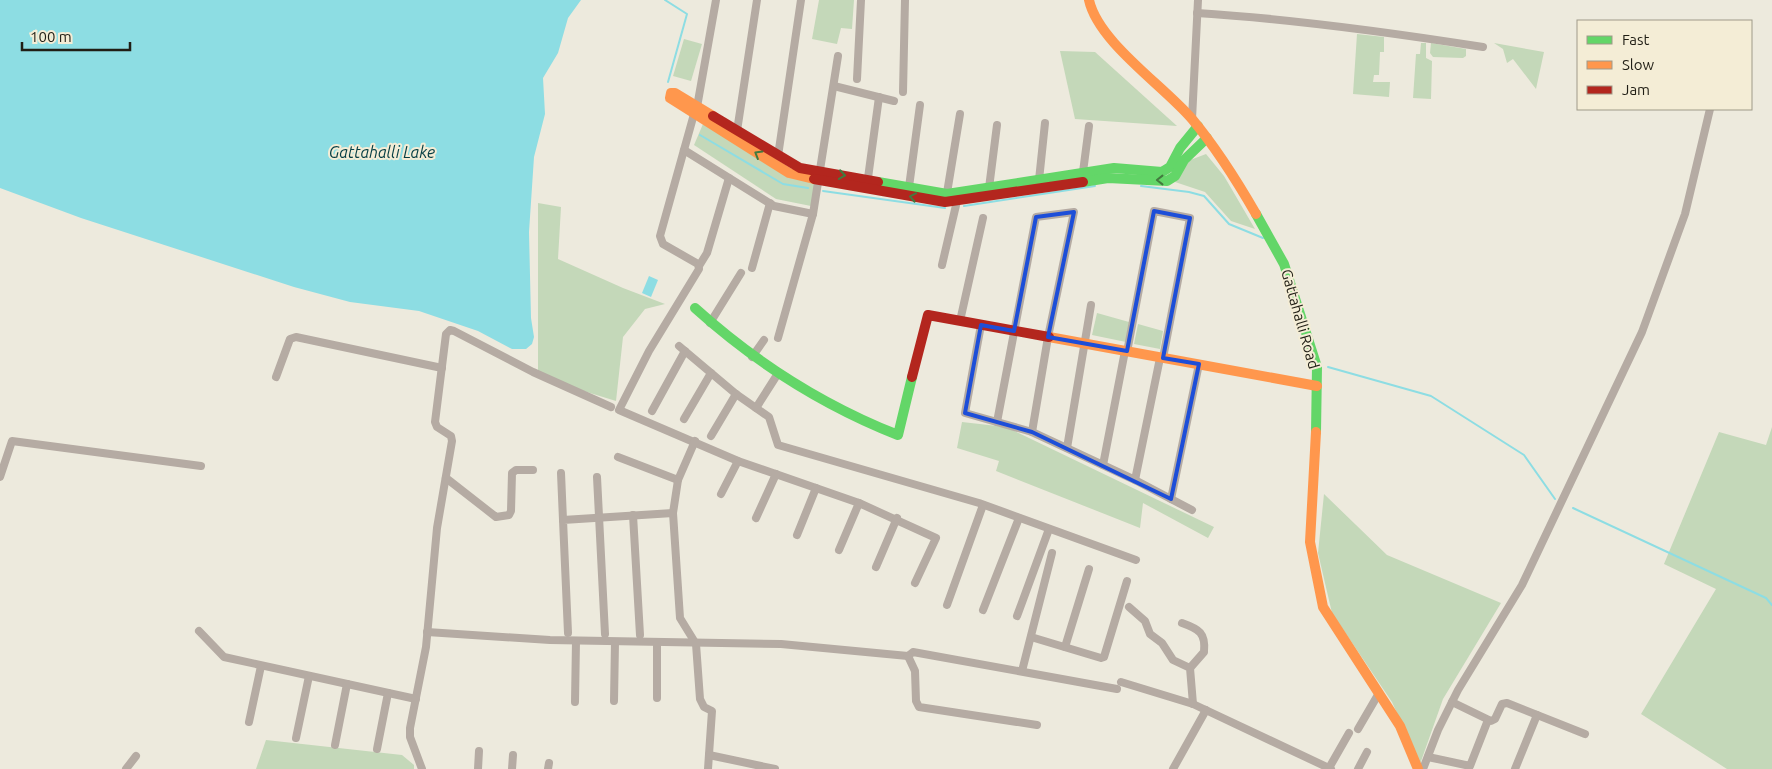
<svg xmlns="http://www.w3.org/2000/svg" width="1772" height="769" font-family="Ubuntu,sans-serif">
<rect width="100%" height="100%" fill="#edeadd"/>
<!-- green -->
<g fill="#c4d8b9">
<polygon points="819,0 854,0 852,29 841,28 837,44 812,39"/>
<polygon points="1357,34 1384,37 1384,52 1380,52 1379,75 1374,75 1373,82 1390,82 1389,97 1353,94"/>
<polygon points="684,39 702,44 691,81 673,76"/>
<polygon points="1421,43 1426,43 1426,58 1432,61 1431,99 1413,98 1416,54 1420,54"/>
<polygon points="1431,43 1466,49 1466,56 1463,58 1433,57 1430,53"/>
<polygon points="1494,43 1544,52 1536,89 1513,59 1507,63 1503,49"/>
<polygon points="1060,51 1095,52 1177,126 1075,119"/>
<polygon points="703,124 816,182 811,206 776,199 694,145"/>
<polygon points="1206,154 1224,176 1255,229 1231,221 1205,192 1175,182 1185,162"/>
<polygon points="538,203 561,207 558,259 623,288 665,304 645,309 623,337 616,401 538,377"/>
<polygon points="1097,313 1129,322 1126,342 1092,335"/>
<polygon points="1138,324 1163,331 1160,349 1134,344"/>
<polygon points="962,422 1006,427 1214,527 1208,538 1143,503 1140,528 996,471 999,461 957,448"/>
<polygon points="1772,427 1772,769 1727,769 1641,714 1716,589 1664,564 1719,432 1766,445"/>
<polygon points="1324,494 1387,555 1501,603 1443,699 1420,764 1392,702 1332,613 1318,553"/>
<polygon points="266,740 402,755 414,765 414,769 256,769"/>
</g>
<!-- water -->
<g fill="#8ddde3">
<polygon points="0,0 581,0 568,18 558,53 543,78 545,114 534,157 529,232 531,318 534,337 532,344 526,349 512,349 478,331 419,311 350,302 294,287 81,218 0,188"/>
<polygon points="649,276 658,280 651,297 642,293"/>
</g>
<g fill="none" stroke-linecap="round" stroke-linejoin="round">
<!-- stream -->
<g stroke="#8ddde3" stroke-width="2">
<polyline points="665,0 687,14 668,82"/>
<polyline points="700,135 783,184 808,188"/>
<polyline points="1141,186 1189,192 1204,196 1229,224 1263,238"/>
<polyline points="823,191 945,208"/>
<polyline points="964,206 1095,186"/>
<polyline points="1328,367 1431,396 1524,455 1555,499"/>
<polyline points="1573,508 1766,598 1772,605"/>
</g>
<!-- street -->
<g stroke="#b5aba3" stroke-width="8">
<path d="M1197,13C1293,19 1388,32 1483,47"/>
<polyline points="857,79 861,0"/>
<polyline points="834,86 894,101"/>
<polyline points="903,92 905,0"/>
<polyline points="697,107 716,0"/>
<polyline points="694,114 660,236 663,244 698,264 699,269 649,351 619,410 738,461 859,503 936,538 915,583"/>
<polyline points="1192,119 1198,0"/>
<polyline points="737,131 757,0"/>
<polyline points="684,150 774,206 813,214"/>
<polyline points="778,156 801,0"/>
<polyline points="1083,172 1089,126"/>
<polyline points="868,178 879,97"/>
<polyline points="1039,180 1045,123"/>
<polyline points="909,187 920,105"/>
<polyline points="989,188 997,125"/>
<polyline points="946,199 960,114"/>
<polyline points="942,265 957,201"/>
<polyline points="699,266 707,253 729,178"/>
<polyline points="752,268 770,203"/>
<polyline points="960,321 983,218"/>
<polyline points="710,323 741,273"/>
<polyline points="981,325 965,413 1032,432 1135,480 1160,358"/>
<polyline points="778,338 813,214 838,56"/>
<polyline points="679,346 736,394 769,417 778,445 979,503 1136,560"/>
<polyline points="1127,352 1154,211 1190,218 1163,358"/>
<polyline points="752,357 764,340"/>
<polyline points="276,377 290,339 296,337 442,368"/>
<polyline points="756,408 777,375"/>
<polyline points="652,411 685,351"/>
<polyline points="684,419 711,373"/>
<polyline points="997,422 1036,217 1074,212 1048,337 1032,432"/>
<polyline points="711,436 736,394"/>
<polyline points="1067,448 1091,305"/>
<polyline points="618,457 678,480 695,441"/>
<polyline points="1103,465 1125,351"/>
<polyline points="561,473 563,520"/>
<polyline points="0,477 12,441 201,466"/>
<polyline points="597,477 605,634"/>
<polyline points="446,478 496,517 509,515 511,511 512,473 516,470 533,470"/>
<polyline points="678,480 673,513 680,618 696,644 700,699 704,707 712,711 708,769"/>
<polyline points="1135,480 1171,499 1199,364"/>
<polyline points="721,494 738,461"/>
<polyline points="1171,499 1192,510"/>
<polyline points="633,515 640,635"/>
<polyline points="756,518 776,474"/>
<polyline points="797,535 816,488"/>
<polyline points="839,550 859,503"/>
<polyline points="876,567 897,518"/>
<polyline points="947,605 983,505"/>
<polyline points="1129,607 1145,621 1150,634 1162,643 1173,660 1190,668 1193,704"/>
<polyline points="983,610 1019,518"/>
<polyline points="1017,616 1049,529"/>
<path d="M1182,623C1199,629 1206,633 1204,652L1190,668"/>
<polyline points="199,631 224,657 416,699"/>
<polyline points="427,632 550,640 781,644 908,656 913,652 1117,689"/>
<polyline points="568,633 563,520 673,513"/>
<polyline points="1031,637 1101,658 1104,657 1127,581"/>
<polyline points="1065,647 1089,569"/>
<polyline points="908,656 915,671 916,701 919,707 1037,725"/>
<polyline points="1022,671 1052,553"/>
<polyline points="1121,682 1193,704 1331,769"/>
<polyline points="657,698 657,643"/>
<polyline points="614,701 615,642"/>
<polyline points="575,702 576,641"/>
<polyline points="1452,702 1491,721 1495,719 1502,704 1507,703 1585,734"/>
<polyline points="249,722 261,666"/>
<polyline points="1358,729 1379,693"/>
<polyline points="296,738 309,676"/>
<polyline points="335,745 347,684"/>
<polyline points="377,749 388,693"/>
<polyline points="709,755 775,769"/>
<polyline points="1428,757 1470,766 1488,720"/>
<polyline points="1329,768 1349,733"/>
<polyline points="126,769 136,756"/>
<polyline points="422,769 410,737 410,728 426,647 437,528 452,441 451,436 437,427 435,422 446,334 450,330 454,331 533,372 611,407"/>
<polyline points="478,769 479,751"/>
<polyline points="512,769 513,755"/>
<polyline points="548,769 549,763"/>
<polyline points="1173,769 1206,710"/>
<polyline points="1358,769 1367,752"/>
<polyline points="1423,769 1438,730 1458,690 1522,585 1642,332 1685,214 1710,109"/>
<polyline points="1515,769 1537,715"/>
</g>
<!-- fast -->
<g stroke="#63d668" stroke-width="10">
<polyline points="878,182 947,194 1114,168 1162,172 1170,167 1180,148 1198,126"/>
<polyline points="1083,182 1108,178 1167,181 1175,176 1184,160 1207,138"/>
<polyline points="1256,214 1284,264 1317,367 1316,432"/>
<path d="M695,308C756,363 822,405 898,435L912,377"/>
</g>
<!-- slow -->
<g stroke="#ff974d" stroke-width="10">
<path d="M1089,0C1098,42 1164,86 1192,119C1217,149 1237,181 1256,214"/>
<polyline points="713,116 675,93 671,93 670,98 789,173 814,179"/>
<polyline points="1049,337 1317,386"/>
<polyline points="1316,432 1310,542 1323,607 1400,726 1418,769"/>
</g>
<!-- jam -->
<g stroke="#b3261e" stroke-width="10">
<polyline points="713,116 800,168 878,182"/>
<polyline points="814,179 945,202 1083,182"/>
<polyline points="912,377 928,315 1049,337"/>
</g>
</g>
<!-- one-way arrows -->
<defs><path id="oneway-chevron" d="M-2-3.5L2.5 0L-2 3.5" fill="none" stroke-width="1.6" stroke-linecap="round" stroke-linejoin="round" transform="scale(1.25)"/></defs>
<g stroke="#427a3e">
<use href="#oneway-chevron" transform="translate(758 154) rotate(-149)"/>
<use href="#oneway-chevron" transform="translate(842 175) rotate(8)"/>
<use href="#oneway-chevron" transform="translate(1160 180) rotate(-180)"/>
<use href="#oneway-chevron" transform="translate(913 197) rotate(-169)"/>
</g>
<!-- marked area -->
<path fill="none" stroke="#1d4ed8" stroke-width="4" stroke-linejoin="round" d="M1154,211L1190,218L1163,358L1199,364L1171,499L1032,432L965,413L981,325L1014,331L1036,217L1074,212L1048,337L1127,351Z"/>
<g text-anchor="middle" stroke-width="4" stroke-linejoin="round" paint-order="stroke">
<!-- street labels -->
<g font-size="15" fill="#201e15" stroke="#f4edd6">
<text transform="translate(1300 319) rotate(74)" y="5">Gattahalli Road</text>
</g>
<!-- water labels -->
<g font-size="16" font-style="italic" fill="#053e44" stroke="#f4edd6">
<text x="382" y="158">Gattahalli Lake</text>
</g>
</g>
<!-- legend -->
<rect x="1577" y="20" width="175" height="90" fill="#f4edd6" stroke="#9f9a89"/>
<rect x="1587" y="36" width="25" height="8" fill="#63d668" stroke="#9f9a89"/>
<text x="1622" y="45" font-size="15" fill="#201e15">Fast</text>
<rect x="1587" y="61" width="25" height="8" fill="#ff974d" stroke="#9f9a89"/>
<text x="1622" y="70" font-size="15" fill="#201e15">Slow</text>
<rect x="1587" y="86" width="25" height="8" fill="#b3261e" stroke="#9f9a89"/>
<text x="1622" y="95" font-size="15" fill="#201e15">Jam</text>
<!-- scale -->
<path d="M22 42v8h108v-8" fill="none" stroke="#201e15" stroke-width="2.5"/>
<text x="30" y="42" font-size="15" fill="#201e15" stroke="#f4edd6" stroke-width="4" paint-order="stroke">100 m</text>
</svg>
